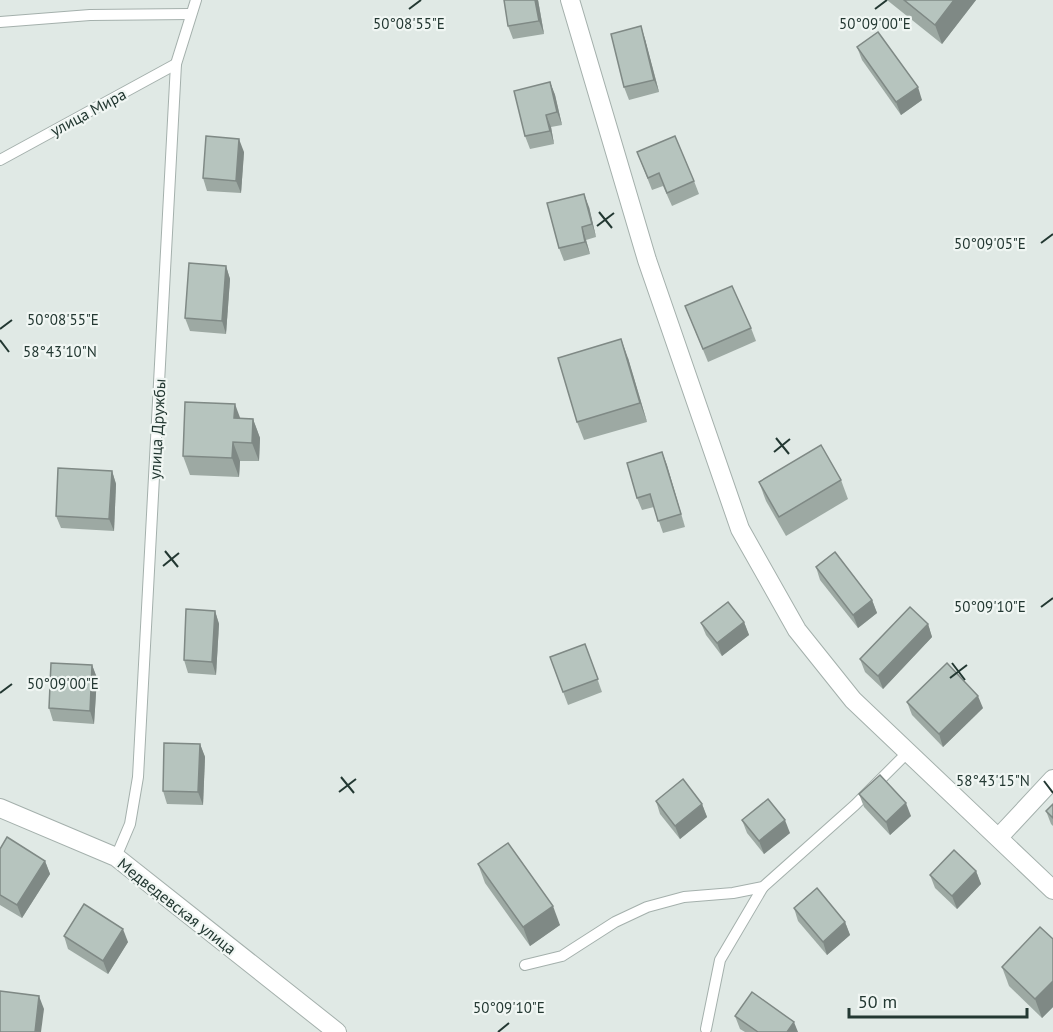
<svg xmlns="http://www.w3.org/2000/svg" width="1053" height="1032" font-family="'PT Sans',sans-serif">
<rect width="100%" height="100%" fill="#e0e9e5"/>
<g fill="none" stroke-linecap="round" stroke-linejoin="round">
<!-- lane casing -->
<g stroke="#a4b0ac" stroke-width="12">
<g id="lane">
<polyline points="0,22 90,15 190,14"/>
<polyline points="0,160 176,64"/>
<polyline points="116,857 130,824 138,777 176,64 196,0"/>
<polyline points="525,965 562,956 615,922 647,907 684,897 733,893 763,887 855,805 908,752"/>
<polyline points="706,1029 720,960 763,887"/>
</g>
</g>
<!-- street casing -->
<g stroke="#a4b0ac" stroke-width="20">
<g id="street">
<polyline points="570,0 647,260 740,529 797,630 853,700 1053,890"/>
<polyline points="0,808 116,857 337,1032"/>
<polyline points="999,837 1053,779"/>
</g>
</g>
<!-- lane -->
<use href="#lane" stroke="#fff" stroke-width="10"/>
<!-- street -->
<use href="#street" stroke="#fff" stroke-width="18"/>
</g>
<!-- wall -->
<g fill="#9da9a3">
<polygon points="504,0 538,0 544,34 513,39 508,26"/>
<polygon points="887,0 976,0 942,44"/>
<polygon points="645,39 659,92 629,100 624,87"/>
<polygon points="857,47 922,100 901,115 862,60"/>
<polygon points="550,82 555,95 562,125 551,127 554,144 530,149 525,136"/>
<polygon points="244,152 241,193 207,191 203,178"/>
<polygon points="637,152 694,181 699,194 672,206 663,186 652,190"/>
<polygon points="589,207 596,237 586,240 590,254 564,261 559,248"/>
<polygon points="226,266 230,279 226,334 190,331 185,318"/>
<polygon points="685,306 751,328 756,341 708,362"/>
<polygon points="628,358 647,422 584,440 577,422"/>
<polygon points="240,418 253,419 260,438 259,461 240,461 239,477 190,475 183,456"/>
<polygon points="662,452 685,527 663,533 654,507 642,510 637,498"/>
<polygon points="112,471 116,484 114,531 61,528 56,516"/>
<polygon points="841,480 848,499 786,536 766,501 759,482"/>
<polygon points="816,567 872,600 877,613 858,628 820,580"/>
<polygon points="215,611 219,624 216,675 188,673 184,660"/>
<polygon points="744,622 749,635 722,656 706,635 701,623"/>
<polygon points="928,624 932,637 883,689 865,672 860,659"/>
<polygon points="585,644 602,692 568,705 550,657"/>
<polygon points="92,665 97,678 94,724 53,721 49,708"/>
<polygon points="907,702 983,708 943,747 912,715"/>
<polygon points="200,744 205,757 203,805 167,804 163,791"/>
<polygon points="859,794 911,816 890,835 864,807"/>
<polygon points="656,801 702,804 707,817 680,839 660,814"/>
<polygon points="1053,804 1053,826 1051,824 1046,811"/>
<polygon points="742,820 790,833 764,854 747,833"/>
<polygon points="0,849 45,861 50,874 22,918 0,905"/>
<polygon points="478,864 560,925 530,946 485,883"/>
<polygon points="976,871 981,884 957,909 935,888 930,875"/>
<polygon points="794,908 845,922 850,935 827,955 798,921"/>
<polygon points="64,936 128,942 108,974 68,949"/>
<polygon points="1053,939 1053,1007 1042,1018 1009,986 1002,967"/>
<polygon points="735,1016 798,1032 745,1032 740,1029"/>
</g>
<!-- shaded-wall -->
<g fill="#7f8985">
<polygon points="535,0 538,0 544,34 539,21"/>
<polygon points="954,0 976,0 942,44 935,25"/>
<polygon points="641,26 645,39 659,92 654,80"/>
<polygon points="550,82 555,95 562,125 557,112"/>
<polygon points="918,87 922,100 901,115 896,102"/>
<polygon points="546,115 551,127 554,144 550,131"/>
<polygon points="239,139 244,152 241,193 236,181"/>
<polygon points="584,194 589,207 596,237 592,224"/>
<polygon points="582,227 586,240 590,254 585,242"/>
<polygon points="226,266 230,279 226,334 222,321"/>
<polygon points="621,339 628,358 647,422 640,403"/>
<polygon points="235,404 242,423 234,418"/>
<polygon points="253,419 260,438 259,461 252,443"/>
<polygon points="233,442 240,461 239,477 232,458"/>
<polygon points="662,452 667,465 685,527 681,514"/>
<polygon points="112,471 116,484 114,531 109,519"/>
<polygon points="872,600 877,613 858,628 853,615"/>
<polygon points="215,611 219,624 216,675 212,662"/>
<polygon points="744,622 749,635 722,656 717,643"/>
<polygon points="928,624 932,637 883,689 878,676"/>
<polygon points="92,665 97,678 94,724 90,711"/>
<polygon points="978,696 983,708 943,747 939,734"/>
<polygon points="200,744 205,757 203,805 198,792"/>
<polygon points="906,803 911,816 890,835 886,822"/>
<polygon points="702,804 707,817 680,839 675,826"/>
<polygon points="785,820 790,833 764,854 759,841"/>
<polygon points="45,861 50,874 22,918 17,905"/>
<polygon points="976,871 981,884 957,909 952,896"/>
<polygon points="553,906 560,925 530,946 523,927"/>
<polygon points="845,922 850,935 827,955 823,942"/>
<polygon points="123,929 128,942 108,974 103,961"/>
<polygon points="1053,981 1053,1007 1042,1018 1035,999"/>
<polygon points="39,996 44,1009 41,1032 35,1032"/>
<polygon points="794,1022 798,1032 787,1032"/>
</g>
<!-- building -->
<g fill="#b6c4be" stroke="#7f8985" stroke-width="1.5">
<polygon points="504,0 535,0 539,21 508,26"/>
<polygon points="904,0 954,0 935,25"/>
<polygon points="641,26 654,80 624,87 611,34"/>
<polygon points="878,32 918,87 896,102 857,47"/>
<polygon points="550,82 557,112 546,115 550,131 525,136 514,91"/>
<polygon points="206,136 239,139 236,181 203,178"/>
<polygon points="675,136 694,181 667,193 659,173 648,178 637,152"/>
<polygon points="584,194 592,224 582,227 585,242 559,248 547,203"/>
<polygon points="189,263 226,266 222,321 185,318"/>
<polygon points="732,286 751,328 703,349 685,306"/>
<polygon points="621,339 640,403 577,422 558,358"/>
<polygon points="185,402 235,404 234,418 253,419 252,443 233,442 232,458 183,456"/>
<polygon points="821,445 841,480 779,517 759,482"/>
<polygon points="662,452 681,514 658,521 650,494 637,498 627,463"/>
<polygon points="58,468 112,471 109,519 56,516"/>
<polygon points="835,552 872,600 853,615 816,567"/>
<polygon points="728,602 744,622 717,643 701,623"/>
<polygon points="910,607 928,624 878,676 860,659"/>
<polygon points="186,609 215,611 212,662 184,660"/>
<polygon points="585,644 598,679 563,692 550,657"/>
<polygon points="51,663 92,665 90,711 49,708"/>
<polygon points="947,663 978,696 939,734 907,702"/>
<polygon points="164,743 200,744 198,792 163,791"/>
<polygon points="880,775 906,803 886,822 859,794"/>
<polygon points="683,779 702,804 675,826 656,801"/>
<polygon points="768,799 785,820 759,841 742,820"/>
<polygon points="1053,804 1053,818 1046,811"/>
<polygon points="7,837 45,861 17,905 0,895 0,849"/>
<polygon points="508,843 553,906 523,927 478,864"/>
<polygon points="954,850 976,871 952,896 930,875"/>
<polygon points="817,888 845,922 823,942 794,908"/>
<polygon points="84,904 123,929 103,961 64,936"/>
<polygon points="1040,927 1053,939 1053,981 1035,999 1002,967"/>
<polygon points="0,991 39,996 35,1032 0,1032"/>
<polygon points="752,992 794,1022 787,1032 758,1032 735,1016"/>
</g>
<!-- ticks -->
<path fill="none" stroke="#233832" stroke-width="2" d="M409,9L421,0M875,9L887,0M599,212L612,228M597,226L614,213M1041,243L1053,234M0,329L12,320M0,340L9,352M776,438L789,454M774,452L790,439M165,551L178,567M163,566L179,553M1041,607L1053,598M952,663L965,680M950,678L967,665M0,693L12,684M341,777L354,793M1044,781L1053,793M339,792L356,779M498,1032L509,1023"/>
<g text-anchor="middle" stroke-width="4.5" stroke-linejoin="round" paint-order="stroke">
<!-- street labels -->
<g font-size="16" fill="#233832" stroke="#f0f6f3">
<text transform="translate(88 112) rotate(-28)" y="6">улица Мира</text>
<text transform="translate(157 429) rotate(-87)" y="6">улица Дружбы</text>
<text transform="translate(177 906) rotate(38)" y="6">Медведевская улица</text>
</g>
</g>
<g font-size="15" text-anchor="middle" fill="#233832" stroke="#f0f6f3" stroke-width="4.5" stroke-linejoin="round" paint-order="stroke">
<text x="409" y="29">50°08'55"E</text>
<text x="875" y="29">50°09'00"E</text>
<text x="990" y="249">50°09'05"E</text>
<text x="63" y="325">50°08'55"E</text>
<text x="60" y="357">58°43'10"N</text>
<text x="990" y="612">50°09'10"E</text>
<text x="63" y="689">50°09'00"E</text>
<text x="993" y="786">58°43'15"N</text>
<text x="509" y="1013">50°09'10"E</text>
</g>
<!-- scale -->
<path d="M849 1008v9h178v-9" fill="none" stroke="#233832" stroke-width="3"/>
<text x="858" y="1008" font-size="18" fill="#233832" stroke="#f0f6f3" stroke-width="4.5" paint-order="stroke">50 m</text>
</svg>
